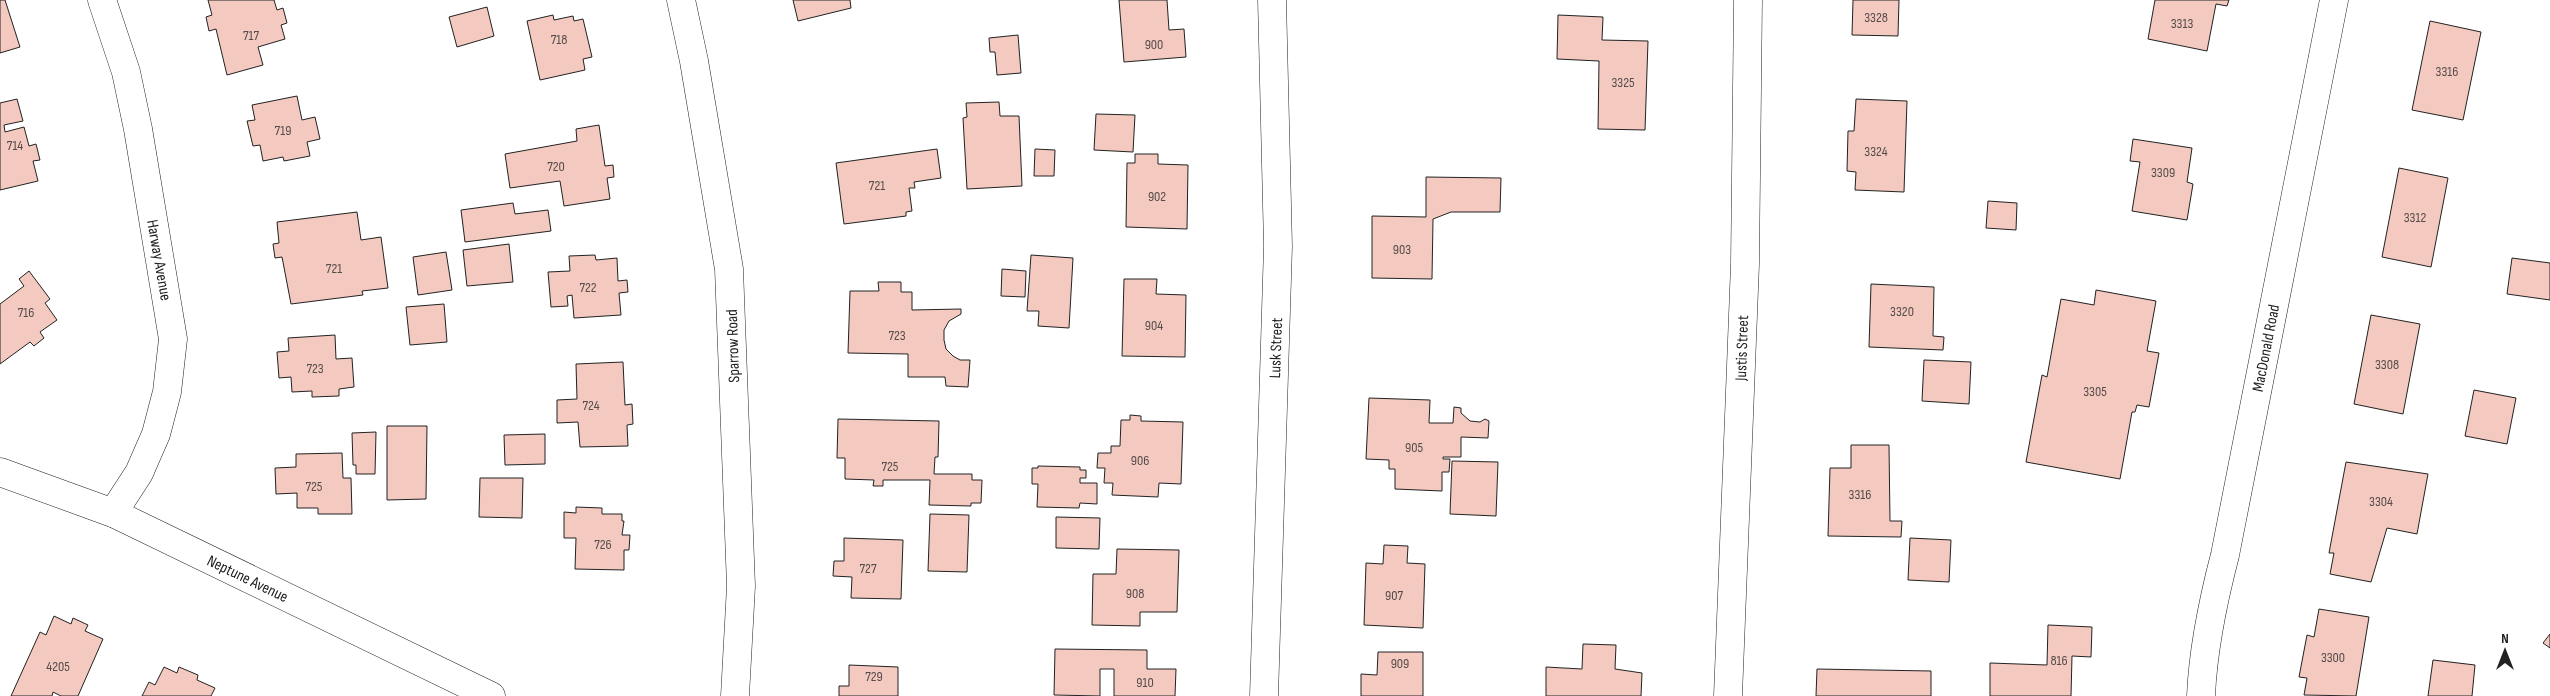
<svg xmlns="http://www.w3.org/2000/svg" width="2550" height="696" font-family="'Sofia Sans Condensed',sans-serif">
<rect width="100%" height="100%" fill="#fff"/>
<!-- building -->
<g fill="#f3c9c0" stroke="#222">
<polygon points="0,0 5,0 20,47 0,53"/>
<polygon points="208,0 274,0 277,10 283,8 287,23 281,25 285,39 258,47 263,65 227,75 216,29 209,31 206,17 212,15"/>
<polygon points="793,0 850,0 851,8 798,21"/>
<polygon points="1119,0 1167,0 1169,30 1184,29 1186,57 1124,62"/>
<polygon points="1853,0 1899,0 1898,36 1852,35"/>
<polygon points="2155,0 2229,0 2227,6 2216,4 2207,51 2148,39"/>
<polygon points="487,7 494,36 457,47 449,17"/>
<polygon points="553,15 554,20 573,16 574,21 583,19 592,57 583,59 585,70 540,80 527,21"/>
<polygon points="1558,15 1603,17 1602,40 1648,41 1645,130 1598,129 1599,61 1557,59"/>
<polygon points="2430,21 2481,32 2463,120 2412,110"/>
<polygon points="1018,35 1021,73 997,75 995,52 990,52 989,38"/>
<polygon points="297,96 302,120 315,117 320,139 307,142 310,156 284,161 283,157 263,161 260,145 253,146 247,121 255,120 252,105"/>
<polygon points="17,99 23,121 4,125 5,132 24,127 29,146 36,144 40,160 33,161 38,181 0,190 0,103"/>
<polygon points="1856,99 1907,101 1904,192 1855,190 1856,172 1847,171 1848,131 1854,131"/>
<polygon points="999,102 1000,116 1019,116 1022,186 967,189 963,118 967,117 966,103"/>
<polygon points="1096,114 1135,115 1133,152 1094,150"/>
<polygon points="599,125 605,166 613,165 614,177 607,178 610,199 564,206 560,181 510,188 505,154 577,141 576,129"/>
<polygon points="2133,139 2192,148 2187,182 2193,184 2187,220 2132,211 2140,162 2130,161"/>
<polygon points="937,149 941,178 914,182 915,188 909,188 912,211 906,212 906,216 844,224 836,163"/>
<polygon points="1035,149 1055,150 1054,176 1034,176"/>
<polygon points="1135,154 1158,154 1158,164 1188,165 1187,229 1126,227 1127,163 1135,163"/>
<polygon points="2399,168 2448,178 2431,267 2382,257"/>
<polygon points="1426,177 1501,178 1500,212 1451,212 1433,219 1432,279 1372,278 1372,216 1426,217"/>
<polygon points="1988,201 2017,203 2016,230 1986,228"/>
<polygon points="513,203 515,214 548,210 551,231 465,242 461,210"/>
<polygon points="357,212 361,240 381,237 388,288 362,291 363,295 291,304 282,257 275,258 273,244 279,243 277,222"/>
<polygon points="509,244 513,282 467,286 463,250"/>
<polygon points="446,252 452,290 418,295 413,257"/>
<polygon points="595,255 596,260 617,258 618,281 627,280 628,292 619,293 621,315 574,318 572,295 567,296 568,306 551,307 548,272 570,271 569,256"/>
<polygon points="1031,255 1073,258 1069,328 1038,326 1039,311 1027,311"/>
<polygon points="2512,258 2550,263 2550,300 2507,294"/>
<polygon points="1002,269 1026,271 1025,297 1001,296"/>
<polygon points="29,271 50,299 45,303 57,320 40,332 44,338 34,346 30,342 0,364 0,304 24,286 19,279"/>
<polygon points="1124,279 1157,279 1156,294 1186,295 1185,357 1122,356"/>
<polygon points="878,282 901,282 901,292 912,292 912,310 961,309 961,314 949,321 944,330 944,340 946,349 953,356 960,360 970,360 968,387 946,386 945,377 908,377 908,354 848,353 850,291 879,291"/>
<polygon points="1871,284 1934,287 1933,336 1944,337 1943,350 1869,347"/>
<polygon points="2096,290 2156,301 2147,351 2159,353 2149,407 2137,405 2135,412 2132,412 2120,479 2026,462 2042,375 2047,377 2061,299 2094,305"/>
<polygon points="444,304 447,342 410,345 406,307"/>
<polygon points="2371,315 2420,324 2403,414 2354,404"/>
<polygon points="335,335 336,359 352,358 354,387 339,389 339,396 312,397 312,391 292,392 291,377 279,378 277,352 289,351 288,338"/>
<polygon points="1924,360 1971,362 1969,404 1922,401"/>
<polygon points="623,362 625,405 632,404 633,424 627,425 628,446 580,447 578,422 557,423 557,400 577,399 576,364"/>
<polygon points="2474,390 2516,398 2507,444 2465,436"/>
<polygon points="1369,398 1430,400 1429,423 1453,423 1454,407 1461,408 1461,413 1470,421 1480,422 1485,419 1489,421 1488,438 1461,437 1461,457 1443,457 1443,459 1450,459 1449,472 1442,472 1442,491 1395,489 1395,469 1389,469 1389,460 1366,459"/>
<polygon points="1130,415 1141,416 1141,421 1183,422 1181,484 1159,483 1158,497 1112,495 1113,483 1104,483 1105,468 1097,468 1098,453 1111,453 1111,446 1120,446 1121,420 1130,420"/>
<polygon points="838,419 939,421 938,457 935,457 934,474 972,474 972,480 982,480 981,503 971,503 971,506 929,505 930,480 883,480 883,486 873,486 874,480 845,479 845,458 837,458"/>
<polygon points="387,426 427,426 426,499 387,500"/>
<polygon points="376,432 375,474 356,474 356,465 353,465 352,433"/>
<polygon points="545,434 545,464 505,465 504,435"/>
<polygon points="1851,445 1889,445 1890,521 1902,521 1901,537 1828,536 1830,468 1851,468"/>
<polygon points="342,453 343,478 351,478 352,514 318,514 318,508 297,508 297,493 276,494 275,468 296,467 296,454"/>
<polygon points="1452,461 1498,462 1496,516 1450,514"/>
<polygon points="2346,462 2428,474 2417,534 2387,528 2371,582 2330,574 2334,553 2329,553"/>
<polygon points="1038,466 1080,467 1080,470 1086,470 1086,478 1080,478 1080,483 1097,483 1097,504 1080,503 1079,508 1037,507 1038,484 1032,484 1032,468 1038,468"/>
<polygon points="480,478 523,478 522,518 479,517"/>
<polygon points="576,507 602,508 602,514 622,514 622,521 624,521 622,535 630,535 629,550 624,550 624,570 575,569 576,538 564,538 564,512 576,513"/>
<polygon points="930,514 969,515 967,572 928,571"/>
<polygon points="1056,517 1100,518 1099,549 1056,548"/>
<polygon points="844,538 903,540 901,599 851,598 852,577 833,576 834,561 844,561"/>
<polygon points="1910,538 1951,540 1949,582 1908,580"/>
<polygon points="1384,545 1408,546 1407,563 1425,564 1423,628 1364,625 1366,563 1383,564"/>
<polygon points="1117,549 1179,550 1177,612 1140,612 1140,626 1092,625 1093,574 1116,574"/>
<polygon points="2319,609 2369,617 2356,696 2304,695 2307,678 2299,677 2307,635 2314,637"/>
<polygon points="54,616 71,624 73,618 88,625 85,631 103,639 78,696 61,696 53,692 52,696 11,696 40,632 46,635"/>
<polygon points="2048,625 2092,627 2091,657 2072,656 2071,696 1990,696 1990,663 2047,665"/>
<polygon points="2550,634 2550,648 2543,643"/>
<polygon points="1583,644 1616,645 1615,669 1642,673 1641,696 1546,696 1546,667 1582,669"/>
<polygon points="1055,649 1147,650 1147,669 1176,669 1175,696 1114,696 1114,669 1100,669 1100,696 1054,695"/>
<polygon points="1378,652 1423,652 1423,696 1361,696 1361,674 1377,675"/>
<polygon points="2433,660 2475,665 2472,696 2428,696"/>
<polygon points="849,665 898,667 898,696 839,696 839,686 849,686"/>
<polygon points="164,667 177,673 179,667 198,675 197,680 215,688 211,696 142,696 149,682 155,685"/>
<polygon points="1817,669 1931,671 1931,696 1816,696"/>
</g>
<g fill="none" stroke-linecap="round" stroke-linejoin="round">
<!-- minor casing -->
<g stroke="#222" stroke-width="29">
<g id="minor">
<polyline points="102,0 126,72 138,129 173,339 167,392 156,434 139,473 113,513"/>
<polyline points="681,0 694,61 729,269 741,586 735,696"/>
<polyline points="0,472 113,513 491,696"/>
<polyline points="1264,696 1278,246 1272,0"/>
<polyline points="1728,696 1745,264 1748,0"/>
<path d="M2201,696C2203,649 2213,601 2225,555L2334,0"/>
</g>
</g>
<!-- minor -->
<use href="#minor" stroke="#fff" stroke-width="28"/>
</g>
<g text-anchor="middle" stroke-width="4" stroke-linejoin="round" paint-order="stroke">
<!-- number labels -->
<g font-size="14" fill="#564c4a">
<text x="1876" y="22">3328</text>
<text x="2182" y="28">3313</text>
<text x="251" y="40">717</text>
<text x="559" y="44">718</text>
<text x="1154" y="49">900</text>
<text x="2447" y="76">3316</text>
<text x="1623" y="87">3325</text>
<text x="283" y="135">719</text>
<text x="15" y="150">714</text>
<text x="1876" y="156">3324</text>
<text x="556" y="171">720</text>
<text x="2163" y="177">3309</text>
<text x="877" y="190">721</text>
<text x="1157" y="201">902</text>
<text x="2415" y="222">3312</text>
<text x="1402" y="254">903</text>
<text x="334" y="273">721</text>
<text x="588" y="292">722</text>
<text x="1902" y="316">3320</text>
<text x="26" y="317">716</text>
<text x="1154" y="330">904</text>
<text x="897" y="340">723</text>
<text x="2387" y="369">3308</text>
<text x="315" y="373">723</text>
<text x="2095" y="396">3305</text>
<text x="591" y="410">724</text>
<text x="1414" y="452">905</text>
<text x="1140" y="465">906</text>
<text x="890" y="471">725</text>
<text x="314" y="491">725</text>
<text x="1860" y="499">3316</text>
<text x="2381" y="506">3304</text>
<text x="603" y="549">726</text>
<text x="868" y="573">727</text>
<text x="1135" y="598">908</text>
<text x="1394" y="600">907</text>
<text x="2333" y="662">3300</text>
<text x="2059" y="665">816</text>
<text x="1400" y="668">909</text>
<text x="58" y="671">4205</text>
<text x="874" y="681">729</text>
<text x="1145" y="687">910</text>
</g>
<!-- street labels -->
<g font-size="16" fill="#222" stroke="#fff">
<text transform="translate(160 260) rotate(80)" y="6">Harway Avenue</text>
<text transform="translate(732 346) rotate(-92)" y="6">Sparrow Road</text>
<text transform="translate(1275 348) rotate(-88)" y="6">Lusk Street</text>
<text transform="translate(1741 348) rotate(-88)" y="6">Justis Street</text>
<text transform="translate(2265 348) rotate(-79)" y="6">MacDonald Road</text>
<text transform="translate(248 578) rotate(26)" y="6">Neptune Avenue</text>
</g>
</g>
<!-- north arrow -->
<g transform="translate(2505 651)" stroke="#ffffff" stroke-width="4" paint-order="stroke">
<path d="M0-4L9 19L0 12L-9 19Z" fill="#222222"/>
<text y="-8" font-size="14" font-weight="bold" text-anchor="middle" fill="#222222">N</text>
</g>
</svg>
